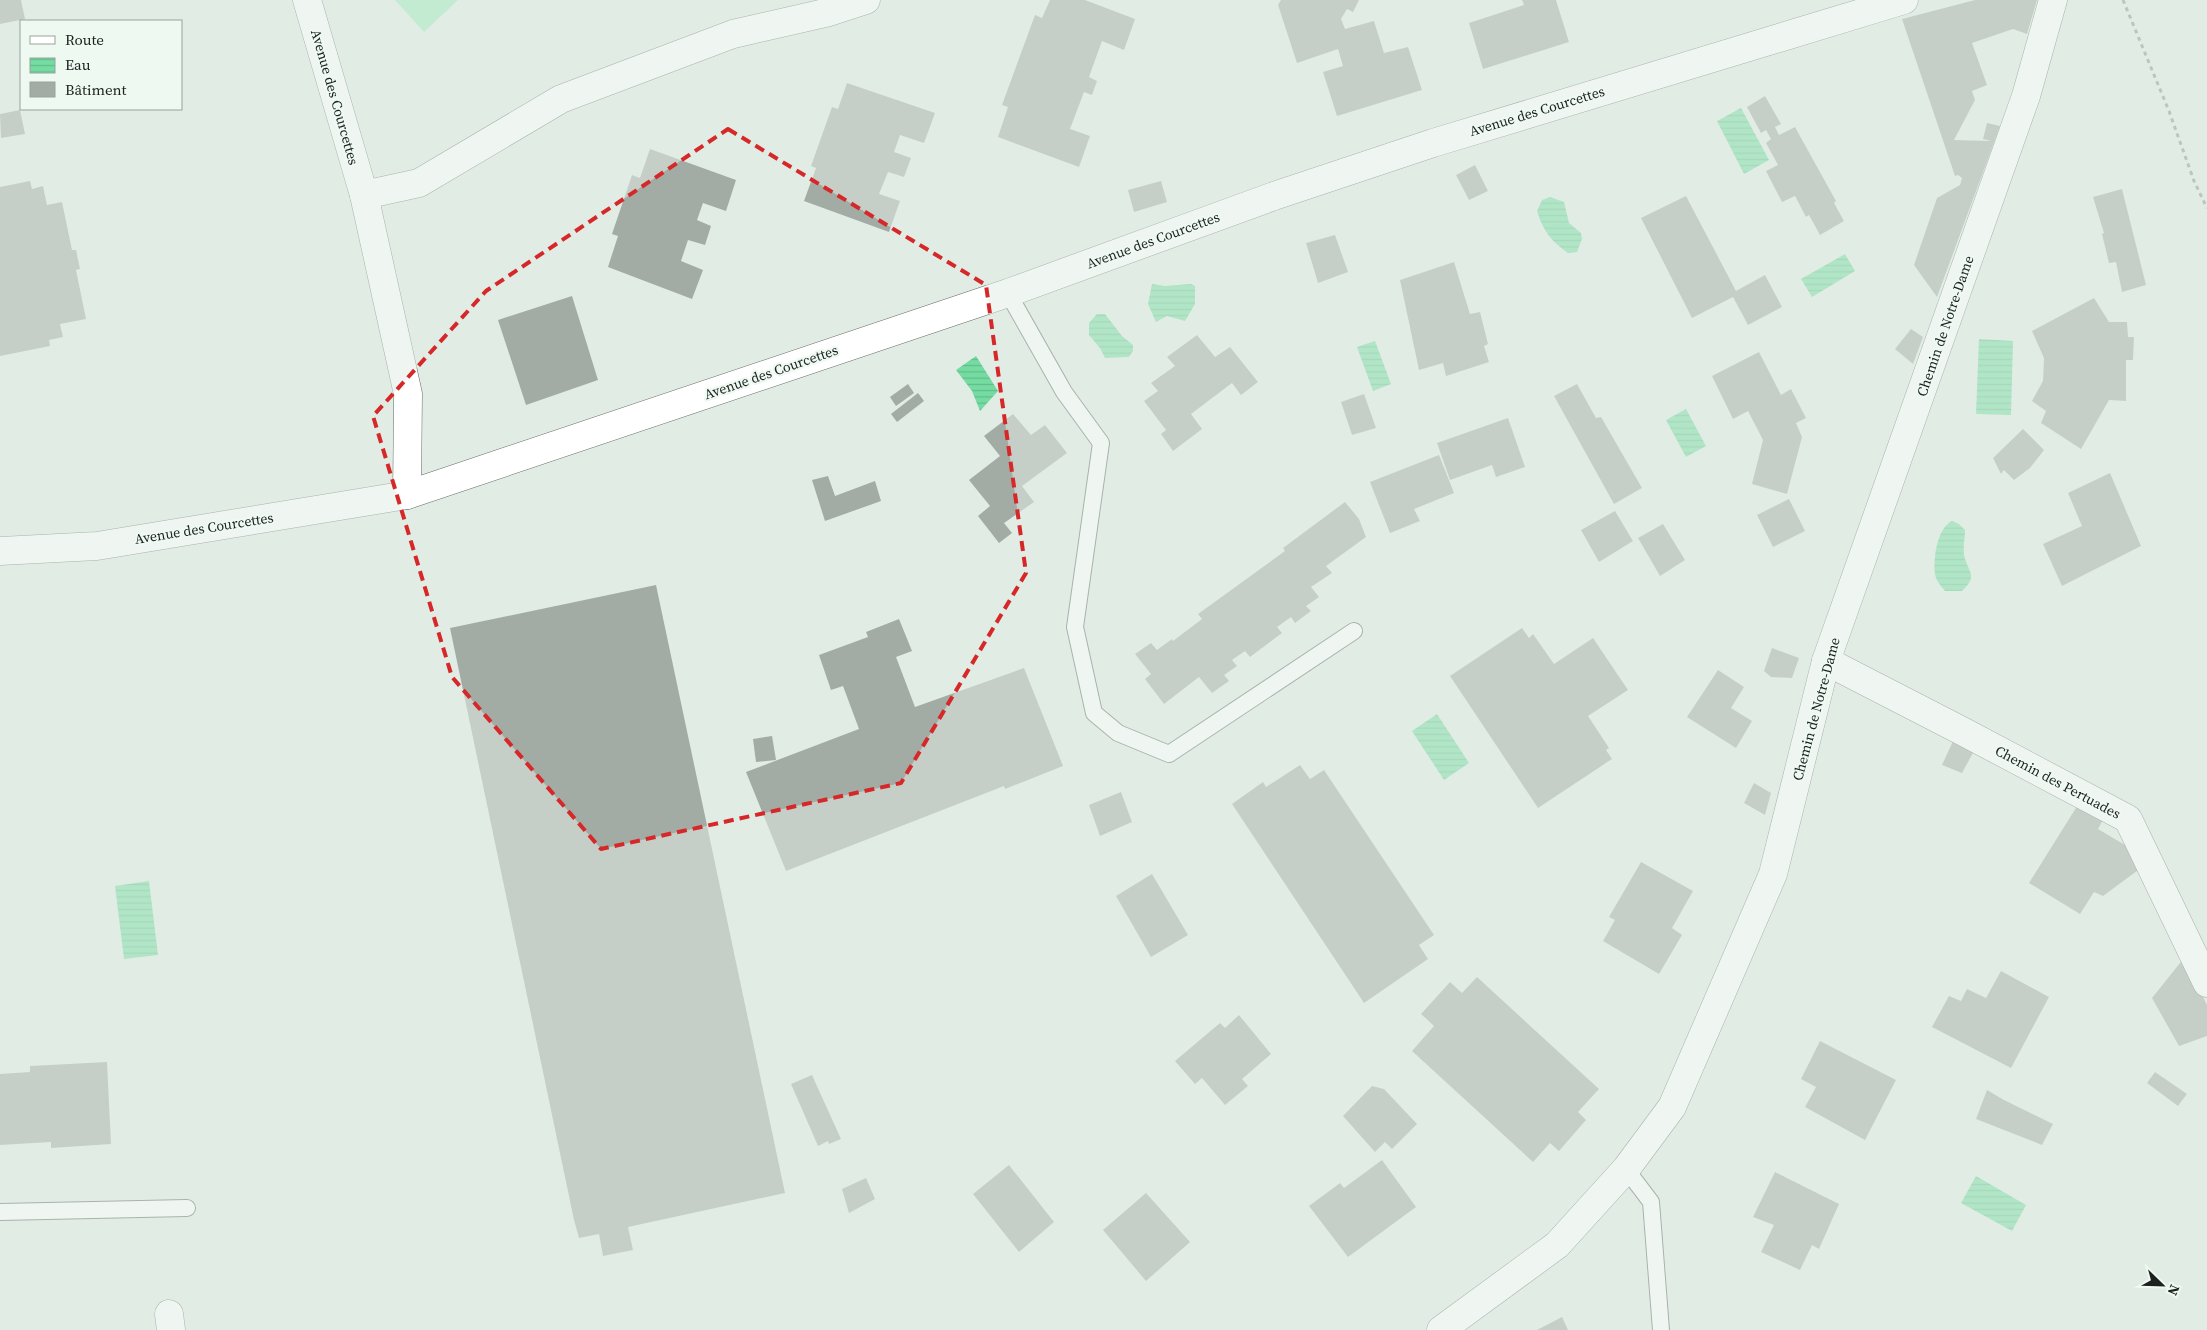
<svg xmlns="http://www.w3.org/2000/svg" width="2207" height="1330" font-family="'Source Serif 4',serif">
<defs>
<pattern id="water-rules" width="6" height="5" patternUnits="userSpaceOnUse" patternTransform="scale(1.25)"><rect width="6" height="5" fill="#74dca1"/><path d="M0 2.5h6" fill="none" stroke="#64bc8a"/></pattern>
</defs>
<rect width="100%" height="100%" fill="#e1ece5"/>
<!-- park -->
<polygon fill="#9be9ba" points="395,0 458,0 424,32"/>
<!-- water -->
<g fill="url(#water-rules)">
<polygon points="1741,108 1769,160 1744,174 1717,121"/>
<path d="M1550,197L1564,202L1569,223L1581,233L1582,239L1577,252L1568,253C1552,242 1543,231 1537,211L1542,200Z"/>
<polygon points="1845,254 1855,271 1812,297 1801,279"/>
<polygon points="1152,284 1165,286 1191,284 1195,286 1195,304 1185,321 1167,316 1156,322 1148,304"/>
<polygon points="1097,314 1105,314 1122,336 1133,345 1133,351 1129,357 1105,358 1100,348 1089,335 1089,323"/>
<polygon points="1979,339 2013,341 2011,415 1976,414"/>
<polygon points="1375,341 1391,384 1373,391 1357,347"/>
<polygon points="976,356 998,391 980,411 972,391 956,370"/>
<polygon points="1686,409 1706,446 1686,457 1666,420"/>
<path d="M1952,521L1959,524L1965,530C1965,538 1963,547 1964,555C1968,573 1979,575 1962,591H1945C1941,586 1936,581 1935,574C1933,559 1937,528 1952,521Z"/>
<polygon points="1437,714 1469,763 1444,780 1412,731"/>
<polygon points="149,881 158,955 124,959 115,886"/>
<polygon points="1976,1176 2026,1205 2012,1231 1961,1203"/>
</g>
<!-- building -->
<g fill="#a2aca5">
<polygon points="0,0 21,0 25,19 0,24"/>
<polygon points="1050,0 1085,0 1135,19 1124,50 1102,41 1089,77 1097,81 1092,95 1084,92 1070,129 1090,136 1079,167 998,137 1008,107 1002,105 1035,15 1042,18"/>
<polygon points="1281,0 1359,0 1353,12 1347,9 1341,19 1345,29 1374,21 1384,53 1408,47 1422,90 1337,116 1323,72 1343,66 1338,49 1297,63 1278,5"/>
<polygon points="1522,0 1556,0 1569,42 1483,69 1469,23 1524,5"/>
<polygon points="1975,0 2037,0 2027,34 2013,29 1972,43 1987,85 1972,91 1975,100 1954,140 1991,141 1983,139 1987,123 2000,126 1937,297 1914,265 1937,198 1960,185 1962,178 1958,175 1955,176 1902,19"/>
<polygon points="847,83 935,113 924,143 900,135 894,152 911,158 904,177 888,172 879,194 900,201 889,232 804,201 816,168 811,166 832,107 838,109"/>
<polygon points="1765,96 1781,124 1775,127 1779,135 1795,127 1836,201 1834,203 1844,221 1820,235 1809,215 1806,217 1795,196 1782,202 1766,171 1778,165 1766,143 1771,139 1766,130 1761,133 1747,107"/>
<polygon points="20,110 25,134 1,138 0,114"/>
<polygon points="650,149 736,180 726,211 703,203 697,220 711,226 705,245 688,240 681,261 703,270 692,299 608,267 618,236 612,234 632,175 640,178"/>
<polygon points="1475,165 1488,191 1469,200 1456,175"/>
<polygon points="30,181 32,189 43,186 47,205 62,202 72,250 76,250 80,269 76,270 86,319 60,324 63,337 49,340 50,346 0,356 0,187"/>
<polygon points="1161,181 1167,202 1134,212 1128,190"/>
<polygon points="2122,189 2146,285 2122,292 2116,262 2109,263 2102,234 2104,233 2093,197"/>
<polygon points="1686,196 1736,291 1765,275 1782,307 1748,325 1733,297 1692,318 1641,218"/>
<polygon points="1335,235 1348,272 1318,283 1306,243"/>
<polygon points="1454,262 1470,314 1480,312 1488,344 1484,346 1489,362 1446,376 1443,363 1419,370 1400,280"/>
<polygon points="572,296 598,380 526,405 498,320"/>
<polygon points="2094,298 2109,322 2127,322 2128,337 2134,337 2133,360 2126,360 2126,401 2109,400 2081,449 2041,423 2046,411 2032,401 2043,381 2044,358 2032,331"/>
<polygon points="1911,329 1923,337 1913,364 1895,349"/>
<polygon points="1197,335 1215,357 1230,347 1258,382 1241,395 1232,383 1191,414 1202,429 1173,451 1161,434 1166,430 1144,401 1158,391 1151,383 1175,366 1167,357"/>
<polygon points="1759,352 1781,395 1791,389 1806,418 1796,423 1802,437 1787,494 1752,484 1763,440 1748,411 1733,419 1712,376"/>
<polygon points="908,384 914,393 896,406 890,397"/>
<polygon points="1577,384 1596,418 1601,417 1642,488 1614,504 1554,396"/>
<polygon points="918,393 924,401 897,422 891,414"/>
<polygon points="1364,394 1376,428 1352,435 1341,402"/>
<polygon points="1013,414 1031,435 1045,425 1067,453 1022,486 1034,502 1004,523 1012,533 999,543 978,516 990,506 969,480 1000,456 984,436"/>
<polygon points="1508,418 1525,467 1496,477 1492,465 1450,480 1437,443"/>
<polygon points="2023,429 2044,450 2030,468 2014,480 2004,470 2001,474 1993,458"/>
<polygon points="1439,455 1454,493 1414,509 1420,521 1390,533 1370,482"/>
<polygon points="2110,473 2141,546 2062,586 2043,544 2082,526 2068,493"/>
<polygon points="828,476 835,496 875,481 881,501 825,521 812,480"/>
<polygon points="1789,499 1805,531 1773,547 1757,515"/>
<polygon points="1345,502 1359,519 1366,537 1326,566 1332,573 1311,587 1319,597 1306,606 1311,611 1295,623 1291,617 1277,627 1282,633 1250,657 1245,651 1232,660 1237,666 1224,675 1229,681 1212,693 1199,677 1164,704 1145,679 1151,674 1135,654 1151,643 1157,650 1172,639 1173,641 1202,619 1198,614 1285,551 1283,548"/>
<polygon points="1615,511 1633,541 1599,562 1581,530"/>
<polygon points="1663,524 1685,560 1660,576 1638,538"/>
<polygon points="656,585 785,1193 628,1227 633,1250 603,1256 599,1234 579,1238 574,1220 450,628"/>
<polygon points="899,619 912,651 896,657 915,707 1024,668 1063,766 1005,789 1004,786 786,871 746,772 859,729 843,686 831,690 819,655 868,637 866,632"/>
<polygon points="1522,628 1529,638 1533,634 1554,664 1593,638 1628,690 1588,716 1609,748 1606,750 1612,759 1538,808 1450,676"/>
<polygon points="1772,648 1799,658 1792,678 1771,677 1764,671"/>
<polygon points="1718,670 1744,687 1731,708 1752,721 1736,748 1687,717"/>
<polygon points="772,736 776,760 756,762 753,739"/>
<polygon points="1953,741 1974,751 1962,773 1942,765"/>
<polygon points="1300,765 1310,779 1324,770 1434,935 1419,945 1428,959 1364,1003 1232,804 1263,782 1266,787"/>
<polygon points="1754,783 1771,793 1765,815 1744,803"/>
<polygon points="1121,792 1132,822 1100,836 1089,805"/>
<polygon points="2079,803 2104,818 2098,829 2125,845 2141,868 2103,896 2094,892 2080,914 2029,883"/>
<polygon points="1641,862 1693,891 1672,928 1682,935 1659,974 1603,941 1615,920 1609,917"/>
<polygon points="1152,874 1188,935 1151,957 1116,896"/>
<polygon points="2184,958 2207,1005 2207,1036 2179,1046 2152,998"/>
<polygon points="2001,971 2049,997 2011,1068 1932,1027 1949,996 1961,1001 1967,989 1986,998"/>
<polygon points="1477,977 1599,1089 1578,1112 1586,1120 1559,1151 1550,1143 1533,1162 1412,1051 1434,1026 1421,1014 1450,982 1462,993"/>
<polygon points="1239,1015 1271,1054 1242,1079 1248,1086 1225,1105 1202,1078 1195,1084 1175,1061 1220,1023 1225,1028"/>
<polygon points="1820,1041 1896,1080 1865,1140 1805,1107 1816,1087 1801,1079"/>
<polygon points="107,1062 111,1144 51,1148 51,1142 0,1145 0,1074 30,1072 30,1066"/>
<polygon points="2155,1072 2187,1094 2178,1106 2147,1083"/>
<polygon points="812,1075 841,1139 829,1144 828,1141 818,1146 791,1084"/>
<polygon points="1372,1086 1384,1089 1417,1124 1392,1149 1385,1142 1375,1152 1343,1116"/>
<polygon points="1987,1090 2004,1100 2053,1124 2042,1145 1976,1119"/>
<polygon points="1382,1160 1416,1207 1348,1257 1309,1206 1340,1183 1344,1188"/>
<polygon points="1009,1165 1054,1222 1019,1252 973,1194"/>
<polygon points="1775,1172 1839,1204 1819,1249 1812,1245 1800,1270 1761,1252 1774,1225 1753,1217"/>
<polygon points="866,1178 875,1199 849,1213 842,1189"/>
<polygon points="1146,1193 1190,1242 1146,1281 1103,1230"/>
<polygon points="1562,1317 1568,1330 1537,1330"/>
</g>
<g fill="none" stroke-linecap="round" stroke-linejoin="round">
<!-- service casing -->
<g stroke="#646d67" stroke-width="18">
<g id="service">
<polyline points="1008,293 1064,392 1101,443 1075,627 1094,713 1118,733 1169,754 1354,631"/>
<polyline points="1626,1169 1651,1202 1661,1330"/>
<polyline points="0,1212 187,1208"/>
</g>
</g>
<!-- minor casing -->
<g stroke="#646d67" stroke-width="29">
<g id="minor">
<polyline points="307,0 364,195 408,394 407,495"/>
<polyline points="364,195 419,183 561,99 733,34 829,12 866,0"/>
<polyline points="0,551 97,546 407,495 1008,293 1274,196 1433,143 1904,0"/>
<polyline points="1826,661 1962,731 2128,819 2207,983"/>
<polyline points="169,1314 171,1330"/>
<polyline points="1441,1330 1557,1245 1626,1169 1672,1107 1773,874 1826,661 2026,96 2053,0"/>
</g>
</g>
<!-- path -->
<polyline stroke="#8e9691" stroke-width="3" stroke-dasharray="4 4" stroke-linecap="butt" points="2123,0 2169,111 2194,181 2207,208"/>
<!-- service -->
<use href="#service" stroke="#fff" stroke-width="16"/>
<!-- minor -->
<use href="#minor" stroke="#fff" stroke-width="28"/>
</g>
<!-- marked area -->
<path d="M0 0H2207V1330H0ZM728,129L986,285L1026,573L901,783L601,849L452,677L373,416L486,291Z" fill="#e1ece5" fill-opacity=".55" fill-rule="evenodd"/>
<path fill="none" stroke="#d62828" stroke-width="4" stroke-dasharray="10 6" stroke-linejoin="round" d="M728,129L986,285L1026,573L901,783L601,849L452,677L373,416L486,291Z"/>
<g text-anchor="middle" stroke-width="4.5" stroke-linejoin="round" paint-order="stroke">
<!-- street labels -->
<g font-size="14" fill="#1c201e" stroke="#eef9f2">
<text transform="translate(335 97) rotate(74)" y="5">Avenue des Courcettes</text>
<text transform="translate(1537 111) rotate(-17)" y="5">Avenue des Courcettes</text>
<text transform="translate(1153 240) rotate(-20)" y="5">Avenue des Courcettes</text>
<text transform="translate(1945 326) rotate(-71)" y="5">Chemin de Notre-Dame</text>
<text transform="translate(771 372) rotate(-19)" y="5">Avenue des Courcettes</text>
<text transform="translate(204 528) rotate(-9)" y="5">Avenue des Courcettes</text>
<text transform="translate(1816 709) rotate(-75)" y="5">Chemin de Notre-Dame</text>
<text transform="translate(2058 782) rotate(28)" y="5">Chemin des Pertuades</text>
</g>
</g>
<!-- legend -->
<rect x="20" y="20" width="162" height="90" fill="#eef9f2" stroke="#9aa29d"/>
<rect x="30" y="36" width="25" height="8" fill="#ffffff" stroke="#9aa29d"/>
<text x="65" y="45" font-size="15" fill="#1c201e">Route</text>
<rect x="30" y="58" width="25" height="15" fill="url(#water-rules)" stroke="#9aa29d"/>
<text x="65" y="70" font-size="15" fill="#1c201e">Eau</text>
<rect x="30" y="82" width="25" height="15" fill="#a2aca5" stroke="#9aa29d"/>
<text x="65" y="95" font-size="15" fill="#1c201e">Bâtiment</text>
<!-- north arrow -->
<g transform="translate(2162 1285) rotate(113)" stroke="#eef9f2" stroke-width="4" paint-order="stroke">
<path d="M0-4L9 19L0 12L-9 19Z" fill="#1c201e"/>
<text y="-8" font-size="14" font-weight="bold" text-anchor="middle" fill="#1c201e">N</text>
</g>
</svg>
